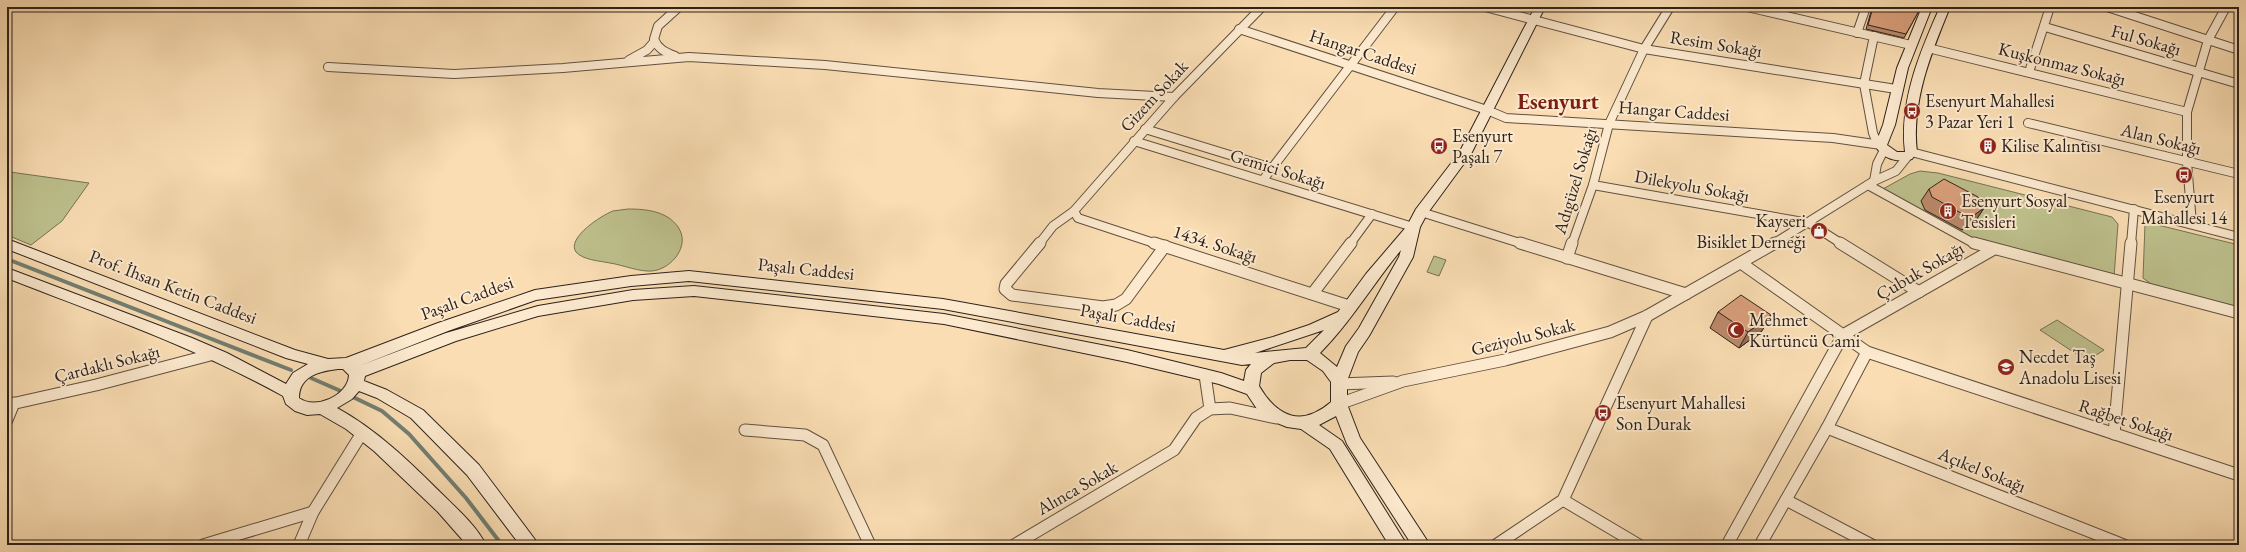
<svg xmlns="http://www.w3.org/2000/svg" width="2246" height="552" font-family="'EB Garamond',serif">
<rect width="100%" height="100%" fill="#faddb3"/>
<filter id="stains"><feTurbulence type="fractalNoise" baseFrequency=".005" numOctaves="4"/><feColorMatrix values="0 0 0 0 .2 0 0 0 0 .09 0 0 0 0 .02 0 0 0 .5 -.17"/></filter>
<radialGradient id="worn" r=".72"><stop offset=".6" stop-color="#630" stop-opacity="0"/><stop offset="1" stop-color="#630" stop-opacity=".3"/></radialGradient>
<!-- green -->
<g fill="#bec18d" stroke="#767254">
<polygon points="1920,171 1938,173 2112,217 2118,224 2114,277 1979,243 1881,190 1910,174"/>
<polygon points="10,172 89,183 62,221 31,245 7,235 7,174"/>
<path d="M628,209C646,209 667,211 678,227C691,245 672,269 652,271C639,272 623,265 610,263C600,261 583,260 576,252C566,238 602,215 613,211C618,210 623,210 628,209Z"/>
<polygon points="2145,224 2154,224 2239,245 2239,308 2154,286 2143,278"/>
<polygon points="1434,256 1446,260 1439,276 1427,272"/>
<polygon points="2057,320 2104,350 2087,361 2040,330"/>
</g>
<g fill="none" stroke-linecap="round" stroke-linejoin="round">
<!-- stream -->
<g stroke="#717e72" stroke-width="4">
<polyline points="7,259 291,370"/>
<polyline points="311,378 343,392"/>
<polyline points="355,398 382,411 409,434 466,498 502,545"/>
</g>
<!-- street-far1 casing -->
<g stroke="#605141" stroke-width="10">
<g id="street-far1">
<polyline points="1485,7 1644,49 1896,89"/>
<polyline points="1747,7 1911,45"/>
<polyline points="2107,7 2239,50"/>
<polyline points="2045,27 2239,84"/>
<polyline points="1239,29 1487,110 1506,118 1833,138 1881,145"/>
<polyline points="1857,33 1866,7"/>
<polyline points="1874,36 1864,84 1873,133 1875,138 1882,143"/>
<polyline points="1928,48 2187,112"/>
<path d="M675,56C665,52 658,49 654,39L658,26L679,7"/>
<polyline points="629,60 647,50 654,42"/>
<polyline points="328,67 454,74 563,68 689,57 825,65 1098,93 1174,97"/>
<polyline points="2029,72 2050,7"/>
<polyline points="2028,123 2239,174"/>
<polyline points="1145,129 1272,168"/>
<polyline points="1134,141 1413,227"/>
<polyline points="1911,152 2239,237"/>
<polyline points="1263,180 1395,7"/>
<polyline points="1874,181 1877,164 1884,150"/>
<polyline points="1593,185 1809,223 1842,244"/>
<polyline points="1868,185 1975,244"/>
<polyline points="1074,211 1078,218 1157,244"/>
<polyline points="1421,212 1523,244"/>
<polyline points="2192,224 2187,162 2187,112 2208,40 2226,7"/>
<polyline points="1039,244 1053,226 1074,211 1174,97 1262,7"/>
<polyline points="1350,244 1372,214"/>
<polyline points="1572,244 1593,185 1609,124 1644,49 1670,7"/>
<polyline points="1773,244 1874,181 1896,171 1908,156"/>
<polyline points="2131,244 2134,209"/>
</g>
</g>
<!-- street casing -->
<g stroke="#605141" stroke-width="13">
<g id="street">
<polyline points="1040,243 1006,284 1005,289 1012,295 1103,307 1116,305 1126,299 1165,246"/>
<polyline points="1154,243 1349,306"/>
<polyline points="1520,243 1686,294"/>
<polyline points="1840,243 1919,292"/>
<polyline points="1974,243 2239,313"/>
<polyline points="1567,258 1572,243"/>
<polyline points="1741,263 1867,352 2239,475"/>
<polyline points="1313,293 1351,243"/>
<polyline points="1205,375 1210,409"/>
<polyline points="1339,384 1393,382"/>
<polyline points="1339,404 1403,381 1505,360 1610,332 1647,316 1775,243"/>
<polyline points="7,405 96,385 214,354"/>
<polyline points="7,420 14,403"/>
<polyline points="1827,428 2124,545"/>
<polyline points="745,430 805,435 823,445 870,545"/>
<polyline points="2114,434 2131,243"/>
<polyline points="1563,500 1639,545"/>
<polyline points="1786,500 1872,545"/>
<polyline points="203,545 313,512"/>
<polyline points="299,545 313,512 362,433"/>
<polyline points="1014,545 1174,450 1196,418 1210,409 1230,408 1276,418"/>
<polyline points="1496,545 1563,500 1647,316"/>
<polyline points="1727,545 1843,335 1994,249"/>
<polyline points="1760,545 1827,428 1867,352"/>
</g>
</g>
<!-- secondary casing -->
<g stroke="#2d221b" stroke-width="2">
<g id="secondary">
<path d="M1535,7H1545L1471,154L1427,214L1420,227L1413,257L1369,336L1358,352L1347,381V404L1360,438L1430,545H1412L1347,444L1336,416L1319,425L1342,441L1407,545H1389L1330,449L1301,429L1287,427L1267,419L1257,409L1247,394L1219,384L1127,362L944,324L694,296L633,300L538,316L456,341L365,376L364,381L387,390L423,410L479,465L539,545H520L467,475L411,418L377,398L359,391L352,399L337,408C377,430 410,462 442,494C457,509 476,525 486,545H467L438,512L374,451L346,429L320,414L307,415L295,411L286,404L283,396C195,347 101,315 7,278V268L192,338L227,353L286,384L293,373L308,364L286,358L7,249V239L295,350L328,359L346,358L438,323L535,290L631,276L689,271L943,299L1224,350L1273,337L1309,325L1338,312L1366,274L1407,226L1416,209L1459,153ZM1401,250L1399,257L1359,328L1346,346L1337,367L1320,353C1350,323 1373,284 1401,250ZM689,281L943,309L1242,365L1251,364L1246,370L1244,381L1221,373L1127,350L944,314L694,286L633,290L538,306L446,333L359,366L448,331L536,300L631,286ZM1324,330L1306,348L1255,353ZM1290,360H1307L1323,371L1331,382V402C1302,427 1278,418 1259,386L1261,373L1274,363ZM338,369H343L349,375C348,396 315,410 299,398C299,376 320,371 338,369Z"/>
<path d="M1922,7H1932L1908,68L1895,125L1887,145L1897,152H1905C1899,101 1920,52 1940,7H1950C1931,53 1911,102 1917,152L1912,159C1897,163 1882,159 1875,145L1883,125L1897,68Z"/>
</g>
</g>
<!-- street-far1 -->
<use href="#street-far1" stroke="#fce9ce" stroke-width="8"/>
<!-- street -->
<use href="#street" stroke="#fce9ce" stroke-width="11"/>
<!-- secondary -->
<use href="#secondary" fill="#fce9ce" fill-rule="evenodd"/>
</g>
<!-- wall -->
<g fill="#bd8a6c" stroke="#2d221b">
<polygon points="1871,7 1921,7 1904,38 1866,29 1872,8"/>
<polygon points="1929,189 1984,208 1976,220 1962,230 1925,210 1921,201"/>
<polygon points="1718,312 1762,331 1739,348 1710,328"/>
</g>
<!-- shaded-wall -->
<g fill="#9a7158" stroke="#2d221b">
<polygon points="1984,208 1976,220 1962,230 1970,218"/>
<polygon points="1771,315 1762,331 1739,348 1748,332"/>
</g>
<!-- building -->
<g fill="#dca17e" stroke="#2d221b">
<polygon points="1873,7 1921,7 1906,34 1868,25"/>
<polygon points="1944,179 1978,197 1984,208 1970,218 1932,197 1929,189"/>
<polygon points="1741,295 1771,315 1748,332 1718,312"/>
</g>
<!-- icons -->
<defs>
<g id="bus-disc" transform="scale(0.9)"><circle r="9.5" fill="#8f2418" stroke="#fce9ce"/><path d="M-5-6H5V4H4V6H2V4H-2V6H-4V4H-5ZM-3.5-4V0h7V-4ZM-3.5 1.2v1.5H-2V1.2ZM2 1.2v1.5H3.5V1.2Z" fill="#fff"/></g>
<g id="building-disc" transform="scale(0.9)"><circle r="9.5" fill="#8f2418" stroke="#fce9ce"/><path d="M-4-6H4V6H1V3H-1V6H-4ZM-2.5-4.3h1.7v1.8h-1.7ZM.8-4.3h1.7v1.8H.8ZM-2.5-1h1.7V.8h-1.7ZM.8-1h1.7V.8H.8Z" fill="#fff"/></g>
<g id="shop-disc" transform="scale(0.9)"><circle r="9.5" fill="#8f2418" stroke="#fce9ce"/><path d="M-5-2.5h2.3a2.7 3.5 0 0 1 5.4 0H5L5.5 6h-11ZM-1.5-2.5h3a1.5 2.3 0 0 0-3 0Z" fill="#fff"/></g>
<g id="mosque-disc" transform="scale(0.9)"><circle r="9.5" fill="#8f2418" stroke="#fce9ce"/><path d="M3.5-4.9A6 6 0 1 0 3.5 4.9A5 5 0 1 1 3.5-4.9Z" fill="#fff"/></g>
<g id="school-disc" transform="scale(0.9)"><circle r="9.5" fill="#8f2418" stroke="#fce9ce"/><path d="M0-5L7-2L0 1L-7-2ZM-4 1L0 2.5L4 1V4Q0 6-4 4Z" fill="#fff"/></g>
</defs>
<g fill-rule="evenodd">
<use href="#bus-disc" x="1912" y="111"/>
<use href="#bus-disc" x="1439" y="146"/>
<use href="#building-disc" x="1988" y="146"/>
<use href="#bus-disc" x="2184" y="175"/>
<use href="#building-disc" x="1948" y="211"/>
<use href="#shop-disc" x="1819" y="231"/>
<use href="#mosque-disc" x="1736" y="330"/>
<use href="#school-disc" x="2006" y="367"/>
<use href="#bus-disc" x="1603" y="413"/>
</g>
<g text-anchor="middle" stroke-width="4" stroke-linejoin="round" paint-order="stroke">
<!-- street labels -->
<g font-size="18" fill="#2d221b" stroke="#fce9ce">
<text transform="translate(2146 40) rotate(16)" y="6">Ful Sokağı</text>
<text transform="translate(1716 44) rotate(9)" y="6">Resim Sokağı</text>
<text transform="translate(1363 52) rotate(18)" y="6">Hangar Caddesi</text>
<text transform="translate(2062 64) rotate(14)" y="6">Kuşkonmaz Sokağı</text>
<text transform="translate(1154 96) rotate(-47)" y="6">Gizem Sokak</text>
<text transform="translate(1674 111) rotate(4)" y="6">Hangar Caddesi</text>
<text transform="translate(2161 139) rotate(14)" y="6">Alan Sokağı</text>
<text transform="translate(1278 169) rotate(17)" y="6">Gemici Sokağı</text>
<text transform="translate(1575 181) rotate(-73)" y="6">Adıgüzel Sokağı</text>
<text transform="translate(1692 186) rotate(10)" y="6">Dilekyolu Sokağı</text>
<text transform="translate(1215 244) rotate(18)" y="6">1434. Sokağı</text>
<text transform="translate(806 269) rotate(6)" y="6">Paşalı Caddesi</text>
<text transform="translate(1920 271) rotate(-30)" y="6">Çubuk Sokağı</text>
<text transform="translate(173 287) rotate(21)" y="6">Prof. İhsan Ketin Caddesi</text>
<text transform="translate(467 298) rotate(-20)" y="6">Paşalı Caddesi</text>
<text transform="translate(1128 318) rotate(10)" y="6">Paşalı Caddesi</text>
<text transform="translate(1523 337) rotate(-14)" y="6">Geziyolu Sokak</text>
<text transform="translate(107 364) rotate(-14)" y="6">Çardaklı Sokağı</text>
<text transform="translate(2126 420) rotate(18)" y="6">Rağbet Sokağı</text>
<text transform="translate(1982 470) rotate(22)" y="6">Açıkel Sokağı</text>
<text transform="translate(1077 488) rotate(-30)" y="6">Alınca Sokak</text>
</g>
<!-- poi labels -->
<g font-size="18" fill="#2d221b" stroke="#fce9ce" text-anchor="start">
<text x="1925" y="107">Esenyurt Mahallesi<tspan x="1925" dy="21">3 Pazar Yeri 1</tspan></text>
<text x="1452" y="142">Esenyurt<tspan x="1452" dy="21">Paşalı 7</tspan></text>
<text x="2001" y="152">Kilise Kalıntısı</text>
<text x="2184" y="203" text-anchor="middle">Esenyurt<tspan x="2184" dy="21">Mahallesi 14</tspan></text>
<text x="1961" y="207">Esenyurt Sosyal<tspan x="1961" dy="21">Tesisleri</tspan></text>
<text x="1806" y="227" text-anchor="end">Kayseri<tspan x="1806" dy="21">Bisiklet Derneği</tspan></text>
<text x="1749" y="326">Mehmet<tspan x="1749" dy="21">Kürtüncü Cami</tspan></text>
<text x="2019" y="363">Necdet Taş<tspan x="2019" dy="21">Anadolu Lisesi</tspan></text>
<text x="1616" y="409">Esenyurt Mahallesi<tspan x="1616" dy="21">Son Durak</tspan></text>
</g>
<!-- district labels -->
<g font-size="22" font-weight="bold" fill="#7a1f14" stroke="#fce9ce">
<text x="1558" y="109">Esenyurt</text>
</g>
</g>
<!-- margin -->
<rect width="2246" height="552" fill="none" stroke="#faddb3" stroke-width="24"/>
<rect x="8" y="8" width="2230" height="536" fill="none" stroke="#2d221b" stroke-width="2"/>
<rect x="12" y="12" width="2222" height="528" fill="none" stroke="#2d221b"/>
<rect width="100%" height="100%" filter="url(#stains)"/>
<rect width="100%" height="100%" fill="url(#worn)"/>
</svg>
